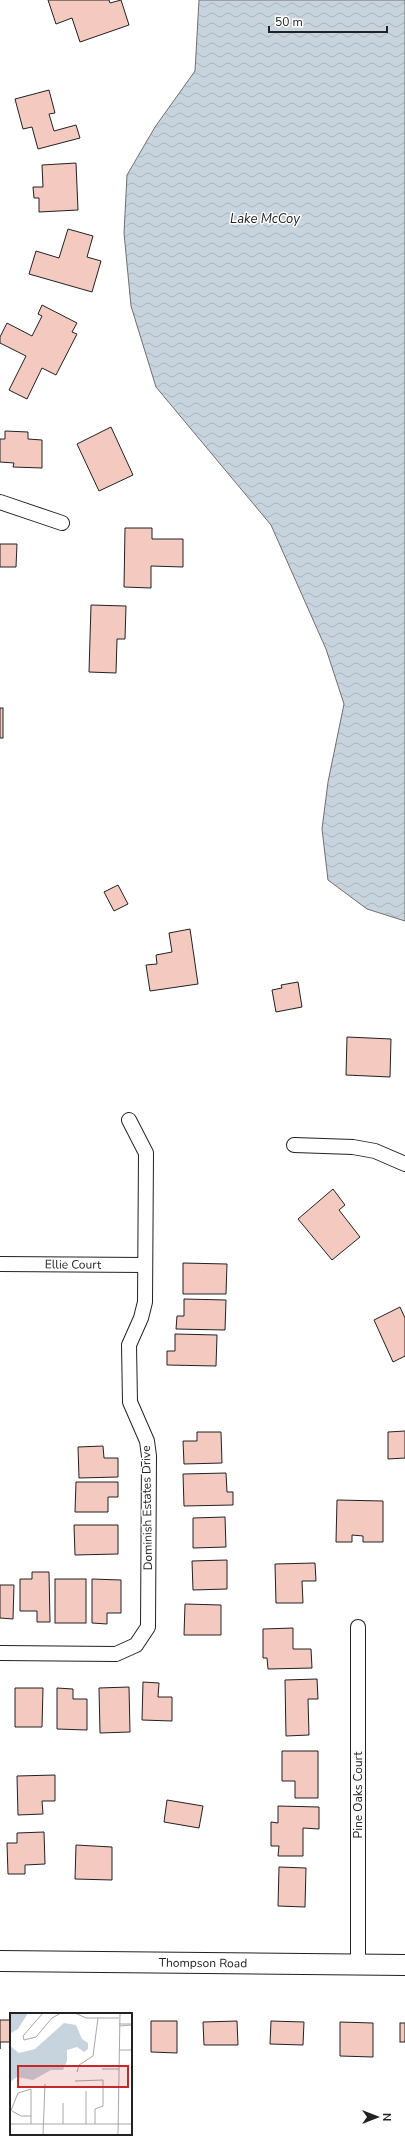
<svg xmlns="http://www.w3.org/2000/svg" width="405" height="2145" font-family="'Nunito Sans',sans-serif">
<defs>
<pattern id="water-waves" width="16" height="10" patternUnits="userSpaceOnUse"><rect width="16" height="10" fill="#c7d3dd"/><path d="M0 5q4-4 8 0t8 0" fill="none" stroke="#abb5bd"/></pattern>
</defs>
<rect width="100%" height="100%" fill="#fff"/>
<!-- water -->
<polygon fill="url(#water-waves)" stroke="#6f6f6f" points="199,0 405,0 405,921 367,909 328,880 322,829 328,782 344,704 326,649 271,525 156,387 131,306 124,233 127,175 155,127 195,71"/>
<!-- building -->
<g fill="#f3c9c0" stroke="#222">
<polygon points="48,0 109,0 110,3 121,0 129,25 80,42 72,18 56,24"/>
<polygon points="49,90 55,113 49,114 54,131 76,125 80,138 38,149 32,127 23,129 15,99"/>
<polygon points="76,163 78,210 39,212 39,198 34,198 33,187 43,187 42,165"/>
<polygon points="68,229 93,236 87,257 101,261 92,292 29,274 36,251 59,258"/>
<polygon points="42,305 77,323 72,332 77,334 56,375 42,368 27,399 9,390 26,356 0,343 0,337 7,323 32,336 42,316 38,314"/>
<polygon points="111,427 133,475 99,491 77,444"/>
<polygon points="5,431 28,432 28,439 42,440 42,468 13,467 14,463 0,462 0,439 5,439"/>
<polygon points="125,528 152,528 152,539 183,539 183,567 151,566 151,588 124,587"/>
<polygon points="0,544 17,544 16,567 0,567"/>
<polygon points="91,605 126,606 125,639 117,639 116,673 89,672"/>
<rect x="0" y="708" width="3" height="30"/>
<polygon points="118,885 128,904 114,911 104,892"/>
<polygon points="190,929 198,984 150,991 146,965 157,964 156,955 172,952 169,933"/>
<polygon points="298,982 302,1007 276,1012 272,990 282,988 281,985"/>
<polygon points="347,1037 391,1039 390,1077 346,1075"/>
<polygon points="333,1189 345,1205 339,1210 360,1237 332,1260 298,1219"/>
<polygon points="183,1263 227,1264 226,1294 183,1294"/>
<polygon points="184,1299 226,1300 225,1330 176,1329 177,1316 184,1316"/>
<polygon points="400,1307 405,1318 405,1356 393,1362 374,1320"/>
<polygon points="175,1334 217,1335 216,1366 167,1365 167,1351 175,1351"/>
<polygon points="405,1431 405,1458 388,1459 388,1432"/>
<polygon points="197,1432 221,1432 222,1463 184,1464 183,1441 197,1441"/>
<polygon points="103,1446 104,1458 118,1458 118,1477 79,1478 78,1447"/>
<polygon points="226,1473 227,1492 233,1492 233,1505 184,1506 183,1474"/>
<polygon points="76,1482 118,1482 118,1497 108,1497 108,1512 75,1512"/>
<polygon points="337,1500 383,1501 383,1542 363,1542 363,1536 352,1535 352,1542 336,1542"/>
<polygon points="225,1517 226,1547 193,1548 193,1518"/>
<polygon points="74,1525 118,1525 118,1554 75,1555"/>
<polygon points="227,1560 227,1589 193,1590 192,1561"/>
<polygon points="315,1563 316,1581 302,1581 303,1603 276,1603 275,1564"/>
<polygon points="32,1572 49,1572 50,1622 37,1622 37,1611 20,1611 20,1579 32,1579"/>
<rect x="55" y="1579" width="31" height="44"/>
<polygon points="92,1579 121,1580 121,1613 107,1613 107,1624 92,1623"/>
<polygon points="0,1585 14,1585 13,1619 0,1618"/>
<polygon points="185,1604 221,1605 221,1635 184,1635"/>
<polygon points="293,1628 293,1649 311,1649 312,1668 268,1669 267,1658 263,1658 263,1629"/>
<polygon points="317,1679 318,1699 308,1699 309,1735 286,1736 285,1680"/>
<polygon points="143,1682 159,1683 158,1697 172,1697 172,1721 142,1720"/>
<polygon points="129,1687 130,1732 100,1733 99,1688"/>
<polygon points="15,1688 43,1688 42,1727 15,1727"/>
<polygon points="57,1688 73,1689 73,1699 87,1699 87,1730 57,1729"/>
<polygon points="282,1751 318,1751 318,1798 295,1798 295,1781 282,1781"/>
<polygon points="55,1775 55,1801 42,1801 43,1814 18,1815 17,1776"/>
<polygon points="167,1800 203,1806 199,1828 164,1822"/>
<polygon points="278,1806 319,1807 319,1829 303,1828 303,1856 278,1856 279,1846 271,1846 271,1822 278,1823"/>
<polygon points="44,1832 45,1864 25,1865 25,1874 8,1874 7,1843 17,1843 17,1833"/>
<polygon points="76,1845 112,1847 112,1880 75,1879"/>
<polygon points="279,1867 306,1868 305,1907 278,1906"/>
<polygon points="0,2020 11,2020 11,2042 0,2042 0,2049"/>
<polygon points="151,2021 177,2021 177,2053 151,2052"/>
<polygon points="237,2021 238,2045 204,2045 203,2022"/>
<polygon points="271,2021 304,2022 303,2045 270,2044"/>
<polygon points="340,2022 373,2023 373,2057 340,2056"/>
<rect x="400" y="2023" width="5" height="19"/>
</g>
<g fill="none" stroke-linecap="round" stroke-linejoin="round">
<!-- street casing -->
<g stroke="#222" stroke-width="16">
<g id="street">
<polyline points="0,502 62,523"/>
<polyline points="294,1145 353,1147 375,1151 405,1164"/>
<path id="s1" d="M0,1264L145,1265"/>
<polyline points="0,1653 116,1654 136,1645 148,1627 149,1456 147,1441 130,1402 129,1345 141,1318 145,1302 146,1153 129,1120"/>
<polyline points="358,1964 358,1627"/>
</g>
</g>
<!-- secondary casing -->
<g stroke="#222" stroke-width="22">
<g id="secondary">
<path id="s2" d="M0,1961L405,1965"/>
</g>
</g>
<!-- street -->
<use href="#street" stroke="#fff" stroke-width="14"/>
<!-- secondary -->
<use href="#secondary" stroke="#fff" stroke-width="20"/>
</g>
<g text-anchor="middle" stroke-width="3" stroke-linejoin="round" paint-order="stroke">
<!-- street labels -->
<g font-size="12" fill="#222" stroke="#fff">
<text dy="4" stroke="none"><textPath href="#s1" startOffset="73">Ellie Court</textPath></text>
<text transform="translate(147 1508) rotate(-91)" y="4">Dominish Estates Drive</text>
<text transform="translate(358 1795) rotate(-90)" y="4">Pine Oaks Court</text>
<text dy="4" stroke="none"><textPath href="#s2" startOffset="203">Thompson Road</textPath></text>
</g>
<!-- water labels -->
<g font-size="13" font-style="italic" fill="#222" stroke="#fff">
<text x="265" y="223">Lake McCoy</text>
</g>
</g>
<!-- overview -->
<g transform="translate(10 2013)">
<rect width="122" height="122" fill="#fff"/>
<path d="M0,0H18L8,16L1,20ZM54,10L66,12L72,26L78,30V36L74,39L67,34L57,37V48L53,57H41L23,67L7,64L0,69V33L9,40L25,36Z" fill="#c7d3dd"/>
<path fill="none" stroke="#a7a7a7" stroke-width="1" d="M33,0L13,23L14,27L26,24L42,5L51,0M65,0L76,5H109M109,11H122M109,13L122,12M109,37H122M92,56H109M67,59L69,52L83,43L88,5M65,68L93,67V93L85,96V111M76,78V111M53,90V111M2,98L11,103H21M0,100L8,80L21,76V111M0,111H122M33,122L35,71M108,122L110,0"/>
<path fill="#c62828" fill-opacity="0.15" stroke="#c62828" stroke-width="2" d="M8,53H118V74H8Z"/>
<rect width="122" height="122" fill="none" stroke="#222" stroke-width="2"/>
</g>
<!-- north arrow -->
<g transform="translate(377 2117) rotate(90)" stroke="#ffffff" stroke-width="3" paint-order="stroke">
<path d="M0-3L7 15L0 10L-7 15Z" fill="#222222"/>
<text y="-6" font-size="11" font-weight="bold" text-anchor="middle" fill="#222222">N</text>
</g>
<!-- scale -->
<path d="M269 26v6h118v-6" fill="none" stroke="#222222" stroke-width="2"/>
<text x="275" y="26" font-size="12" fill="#222222" stroke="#ffffff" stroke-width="3" paint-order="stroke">50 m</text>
</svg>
